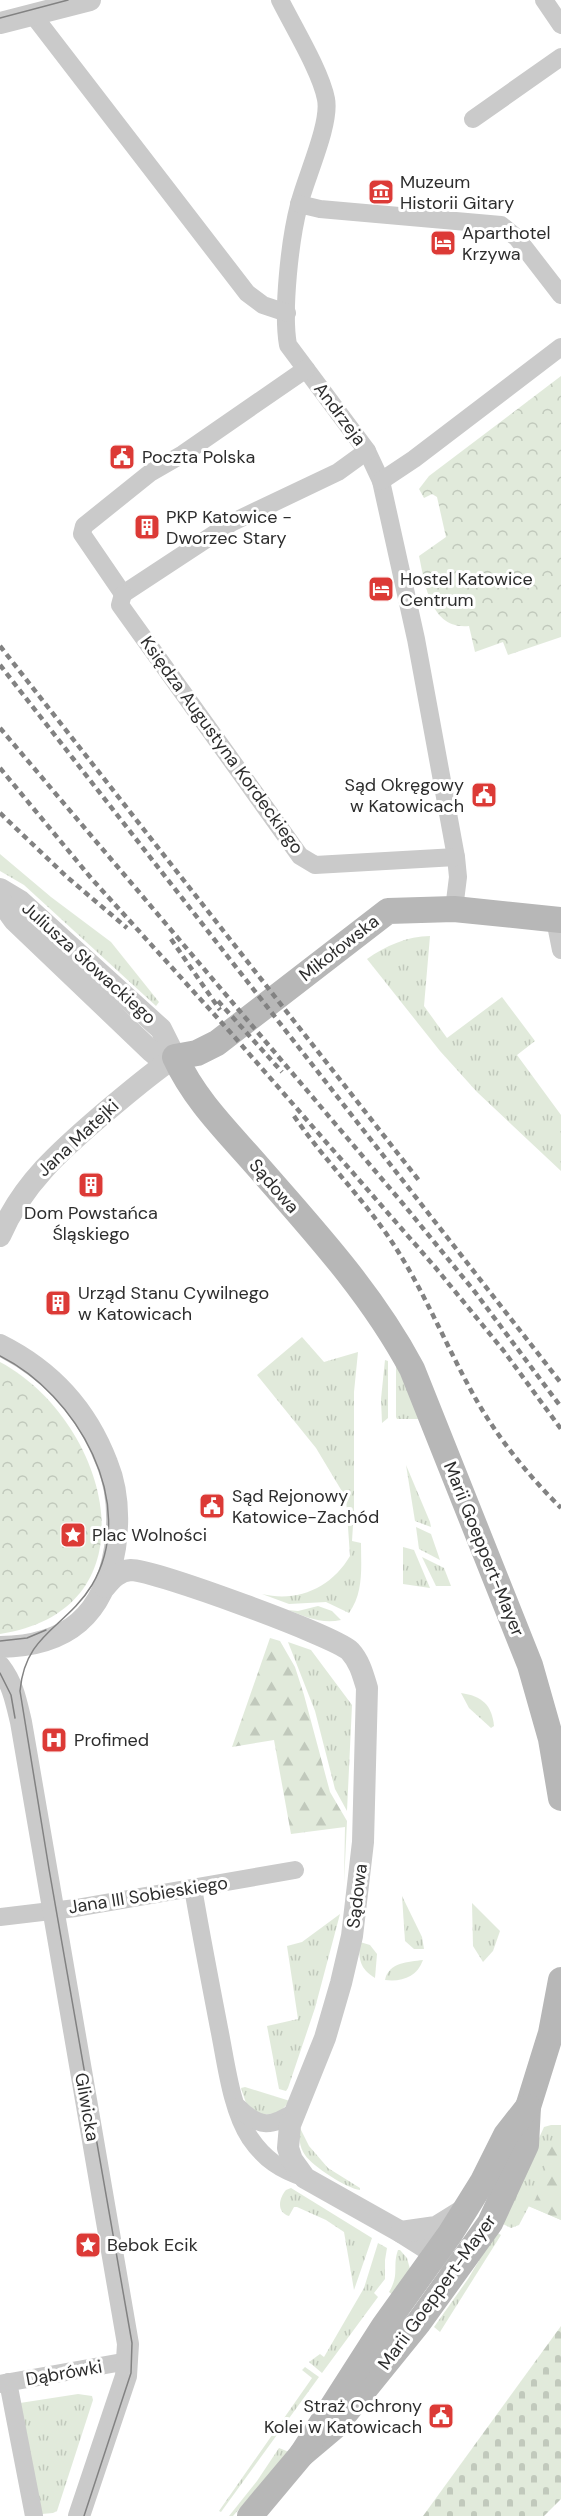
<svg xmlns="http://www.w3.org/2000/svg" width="561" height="2516" font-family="'DM Sans',sans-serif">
<defs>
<pattern id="grass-tufts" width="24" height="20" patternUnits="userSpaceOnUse" patternTransform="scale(1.5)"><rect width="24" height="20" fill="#e1eadb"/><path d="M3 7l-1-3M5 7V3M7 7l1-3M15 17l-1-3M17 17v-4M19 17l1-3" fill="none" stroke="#c1c9bc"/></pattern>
<pattern id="forest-firs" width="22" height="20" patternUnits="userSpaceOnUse" patternTransform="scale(1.5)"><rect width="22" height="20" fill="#e1eadb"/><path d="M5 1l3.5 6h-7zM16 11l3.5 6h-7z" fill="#c1c9bc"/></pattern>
<pattern id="cemetery-stones" width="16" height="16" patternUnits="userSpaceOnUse" patternTransform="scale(1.5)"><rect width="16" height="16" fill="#e1eadb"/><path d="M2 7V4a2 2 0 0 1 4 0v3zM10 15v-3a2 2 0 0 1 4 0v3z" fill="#c1c9bc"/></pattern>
<pattern id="park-crowns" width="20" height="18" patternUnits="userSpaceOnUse" patternTransform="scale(1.5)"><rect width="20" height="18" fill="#e1eadb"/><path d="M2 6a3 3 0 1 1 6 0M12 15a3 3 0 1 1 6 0" fill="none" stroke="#c1c9bc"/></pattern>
</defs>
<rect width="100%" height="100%" fill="#fff"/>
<!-- grass -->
<g fill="url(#grass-tufts)">
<polygon points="0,854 51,897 111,942 159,1002 156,1006 24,885 0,871"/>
<path d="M430,936L424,1006L447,1038L502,997L535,1041L517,1055L561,1115V1171L477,1092L440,1051L367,959C385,946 408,936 430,936Z"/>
<path d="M302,1337L324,1362L358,1352L354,1392V1509L352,1541L361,1543C361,1567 364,1592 349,1613L326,1602L289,1604L262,1594C298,1603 332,1587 350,1556L346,1498L316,1448L257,1375Z"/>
<polygon points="385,1360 388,1361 388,1418 382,1423 381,1399"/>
<polygon points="396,1362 420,1419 397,1419 396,1417"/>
<polygon points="406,1465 430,1522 431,1527 415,1521"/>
<polygon points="416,1527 431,1534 440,1560 419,1549"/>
<polygon points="403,1547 414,1550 430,1588 403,1584"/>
<polygon points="422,1557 444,1568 451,1586 436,1586"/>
<path d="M318,1606L332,1611L341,1620C321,1624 306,1617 288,1610L298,1611Z"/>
<polygon points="288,1642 311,1650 352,1705 347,1811 335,1789 315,1711"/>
<path d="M461,1693C482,1696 492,1705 494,1726L491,1728L469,1708Z"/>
<polygon points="402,1896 422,1937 424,1949 414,1949 405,1941"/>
<polygon points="472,1903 500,1931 493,1951 483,1962 473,1946"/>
<polygon points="340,1914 315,2008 288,2088 286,2091 279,2089 267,2026 298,2019 287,1946 302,1942"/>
<path d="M360,1942L370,1945L377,1954L375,1978C360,1969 358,1959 360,1942Z"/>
<path d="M423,1960C417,1977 402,1982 385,1980C389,1962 408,1962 423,1960Z"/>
<polygon points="245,2087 290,2101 279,2113 260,2115 246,2103 241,2088"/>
<polygon points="551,2125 561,2125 561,2220 529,2206 519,2225 511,2228 501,2223 544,2127"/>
<path d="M300,2128L309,2146L328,2168L360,2188V2190C348,2189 312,2166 305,2155C299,2146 299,2138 300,2128Z"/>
<path d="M291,2188L372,2238L354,2290L344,2232L326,2220L297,2207H294L289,2216C276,2212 279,2198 286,2190Z"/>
<polygon points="496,2232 501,2235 440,2332 434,2327 468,2279"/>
<polygon points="378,2243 387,2248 385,2260 385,2279 374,2293 378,2297 322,2373 309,2362 320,2354 324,2357 364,2288"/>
<path d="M398,2250H400L407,2258L411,2273L398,2299L389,2292C400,2274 392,2267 398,2250Z"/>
<polygon points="305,2367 319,2377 221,2512 219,2511 312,2378 302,2370"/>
<polygon points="78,2394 92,2396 93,2400 57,2511 53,2513 42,2514 20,2403"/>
<polygon points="279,2448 289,2452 233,2516 229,2516 257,2481"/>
</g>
<!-- forest -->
<g fill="url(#forest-firs)">
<polygon points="270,1638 280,1641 295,1667 304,1695 330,1792 347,1821 344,1883 345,1827 291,1834 274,1740 232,1747"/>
<polygon points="561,2140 561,2220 528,2206 535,2200 546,2173 545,2151 552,2143"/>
</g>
<!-- cemetery -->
<polygon fill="url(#cemetery-stones)" points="561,2326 561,2499 544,2516 423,2516"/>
<!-- park -->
<g fill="url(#park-crowns)">
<path d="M561,376V637L508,655L503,642L475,652L469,626C430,630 425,583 419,556L446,537L437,497L432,494L424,498L419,489L429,476Z"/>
<path d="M0,1362C110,1421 159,1610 0,1634Z"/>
</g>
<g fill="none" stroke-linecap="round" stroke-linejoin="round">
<!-- minor -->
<g stroke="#cacaca" stroke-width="18">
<path d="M280,0C293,26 321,72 326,99C331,124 305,179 299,205C290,239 282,311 288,345L367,451L381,481L416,639L456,857L458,877L454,909"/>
<polyline points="544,0 561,25"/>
<polyline points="33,15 247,293 263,305 287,313"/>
<polyline points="473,119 561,57"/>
<polyline points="299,204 320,209 501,225 517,238 561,295"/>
<polyline points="306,369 183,454 150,473 84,526 82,534 123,594 231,523 338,472 367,451"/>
<polyline points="381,481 414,459 561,347"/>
<polyline points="123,594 120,605 300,856 315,865 456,857"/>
<polyline points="555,920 561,950"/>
<path d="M193,1888C201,1935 210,1981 219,2028C226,2062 231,2109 250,2138C265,2160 281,2170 305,2178"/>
<polyline points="0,1917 76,1908 295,1870"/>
<path d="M238,2107C260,2129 271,2127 296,2111"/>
<polyline points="8,2382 34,2516"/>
<polyline points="0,2384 128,2361"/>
</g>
<!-- tertiary -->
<g stroke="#cacaca" stroke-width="22">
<polyline points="0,23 90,0"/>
<polyline points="0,889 20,901 161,1029 175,1057"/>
<polyline points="0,900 14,920 151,1051 157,1056 175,1057"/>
<path d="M0,1236C22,1184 61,1150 103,1114C127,1094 150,1074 175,1057"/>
<path d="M0,1345C50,1370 87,1410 107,1463C118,1490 119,1520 115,1548C104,1615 68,1646 0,1647"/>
<path d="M105,1587C112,1578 119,1571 131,1570C154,1570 335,1636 350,1651C360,1662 363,1675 367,1688L363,1842L352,1936L341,1983L325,2038L290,2125L288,2148L292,2160L305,2178L401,2232L458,2268"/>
<path d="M0,1667C13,1684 16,1701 21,1722L128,2344L126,2376L79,2516"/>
<polyline points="401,2232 436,2227 465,2209"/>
</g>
<!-- secondary -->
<g stroke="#b7b7b7" stroke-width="26">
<path d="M561,920L454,909L388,911L217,1043L197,1053L175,1057C195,1101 229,1133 260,1169C316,1233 372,1294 412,1369L530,1665L551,1739L561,1798"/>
<polyline points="302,2454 334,2427 419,2322 490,2223 526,2145 528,2107 551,2033 561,1980"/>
<polyline points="250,2516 302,2454 384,2326 450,2234 483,2181 506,2135 528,2107"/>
</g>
<!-- tram -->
<g stroke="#828282" stroke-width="1.5">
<polyline points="0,18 68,0"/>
<path d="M0,1356C76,1394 140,1503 92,1585C66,1628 25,1633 20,1691L49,1869L132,2343L131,2373L84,2516"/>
<polyline points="0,1641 27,1638 46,1630"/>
<polyline points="0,1673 11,1695 15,1718"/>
</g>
<!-- rail -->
<g stroke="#828282" stroke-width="4.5" stroke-dasharray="6 4.5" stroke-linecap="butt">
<polyline points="0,646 421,1183"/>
<polyline points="0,665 561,1383"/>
<polyline points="0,728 404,1205 475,1292 561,1407"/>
<polyline points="0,768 91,878 231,1033 435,1267 503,1350 561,1429"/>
<polyline points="0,813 67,877 127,928"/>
<polyline points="171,939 220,1010"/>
<polyline points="218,1001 282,1072"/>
<path d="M294,1116C327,1164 369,1204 399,1253C427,1298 447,1347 473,1394C496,1436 527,1474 561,1508"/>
</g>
</g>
<!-- icons -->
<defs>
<g id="museum-square" transform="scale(1.35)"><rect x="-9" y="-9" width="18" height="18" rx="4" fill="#dc3a36" stroke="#fff"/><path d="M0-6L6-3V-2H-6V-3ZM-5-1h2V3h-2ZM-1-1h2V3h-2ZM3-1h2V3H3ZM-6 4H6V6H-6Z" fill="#fff"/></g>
<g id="hotel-square" transform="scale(1.35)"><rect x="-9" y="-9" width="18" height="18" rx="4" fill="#dc3a36" stroke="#fff"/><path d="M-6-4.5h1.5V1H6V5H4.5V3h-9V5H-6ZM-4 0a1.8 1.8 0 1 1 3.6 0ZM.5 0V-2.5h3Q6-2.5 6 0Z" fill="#fff"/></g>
<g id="civic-square" transform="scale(1.35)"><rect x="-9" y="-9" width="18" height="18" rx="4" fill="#dc3a36" stroke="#fff"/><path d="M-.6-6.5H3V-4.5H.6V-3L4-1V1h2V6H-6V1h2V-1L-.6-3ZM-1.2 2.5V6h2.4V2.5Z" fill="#fff"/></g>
<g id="building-square" transform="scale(1.35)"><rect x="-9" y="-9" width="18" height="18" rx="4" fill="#dc3a36" stroke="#fff"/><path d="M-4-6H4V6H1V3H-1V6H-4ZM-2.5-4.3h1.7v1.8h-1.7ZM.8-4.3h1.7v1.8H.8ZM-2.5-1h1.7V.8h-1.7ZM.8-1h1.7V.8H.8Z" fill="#fff"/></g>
<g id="sight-square" transform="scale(1.35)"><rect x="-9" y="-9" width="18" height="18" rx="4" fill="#dc3a36" stroke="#fff"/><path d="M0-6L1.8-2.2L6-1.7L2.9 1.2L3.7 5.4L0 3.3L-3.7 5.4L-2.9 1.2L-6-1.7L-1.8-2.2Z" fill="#fff"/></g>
<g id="hospital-square" transform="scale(1.35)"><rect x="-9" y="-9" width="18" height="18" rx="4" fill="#dc3a36" stroke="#fff"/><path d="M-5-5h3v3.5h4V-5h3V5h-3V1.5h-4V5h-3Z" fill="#fff"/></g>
</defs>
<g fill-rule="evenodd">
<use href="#museum-square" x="381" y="192"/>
<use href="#hotel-square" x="443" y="243"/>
<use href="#civic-square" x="122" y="457"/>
<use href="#building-square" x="147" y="527"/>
<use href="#hotel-square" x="381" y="589"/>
<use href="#civic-square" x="484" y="795"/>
<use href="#building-square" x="91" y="1185"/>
<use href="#building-square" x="58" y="1303"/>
<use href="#civic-square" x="212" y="1506"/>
<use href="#sight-square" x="73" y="1535"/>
<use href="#hospital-square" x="54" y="1740"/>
<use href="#sight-square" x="88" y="2245"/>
<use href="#civic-square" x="441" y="2416"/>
</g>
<g text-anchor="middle" stroke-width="6" stroke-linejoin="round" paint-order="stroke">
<!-- poi labels -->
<g font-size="18" fill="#2d2d2d" stroke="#fff" text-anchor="start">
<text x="400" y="188">Muzeum<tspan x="400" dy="21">Historii Gitary</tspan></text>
<text x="462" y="239">Aparthotel<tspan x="462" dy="21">Krzywa</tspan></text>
<text x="142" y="463">Poczta Polska</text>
<text x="166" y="523">PKP Katowice -<tspan x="166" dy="21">Dworzec Stary</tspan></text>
<text x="400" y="585">Hostel Katowice<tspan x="400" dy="21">Centrum</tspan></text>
<text x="464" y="791" text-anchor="end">Sąd Okręgowy<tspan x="464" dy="21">w Katowicach</tspan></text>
<text x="91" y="1219" text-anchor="middle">Dom Powstańca<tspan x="91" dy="21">Śląskiego</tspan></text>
<text x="78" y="1299">Urząd Stanu Cywilnego<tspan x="78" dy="21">w Katowicach</tspan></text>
<text x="232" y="1502">Sąd Rejonowy<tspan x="232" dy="21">Katowice-Zachód</tspan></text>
<text x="92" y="1541">Plac Wolności</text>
<text x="74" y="1746">Profimed</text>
<text x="107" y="2251">Bebok Ecik</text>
<text x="422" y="2412" text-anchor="end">Straż Ochrony<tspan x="422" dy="21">Kolei w Katowicach</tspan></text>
</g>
<!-- street labels -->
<g font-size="18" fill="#2d2d2d" stroke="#fff">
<text transform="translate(340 414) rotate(53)" y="6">Andrzeja</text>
<text transform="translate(222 745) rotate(54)" y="6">Księdza Augustyna Kordeckiego</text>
<text transform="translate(339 948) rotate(-38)" y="6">Mikołowska</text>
<text transform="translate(89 963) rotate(42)" y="6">Juliusza Słowackiego</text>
<text transform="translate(78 1138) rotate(-43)" y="6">Jana Matejki</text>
<text transform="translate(274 1186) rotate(49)" y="6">Sądowa</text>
<text transform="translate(484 1549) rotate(68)" y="6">Marii Goeppert-Mayer</text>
<text transform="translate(148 1895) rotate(-9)" y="6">Jana III Sobieskiego</text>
<text transform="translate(357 1896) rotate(-83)" y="6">Sądowa</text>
<text transform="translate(87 2107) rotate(80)" y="6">Gliwicka</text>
<text transform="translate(437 2292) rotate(-54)" y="6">Marii Goeppert-Mayer</text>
<text transform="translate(64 2373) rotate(-10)" y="6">Dąbrówki</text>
</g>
</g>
</svg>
